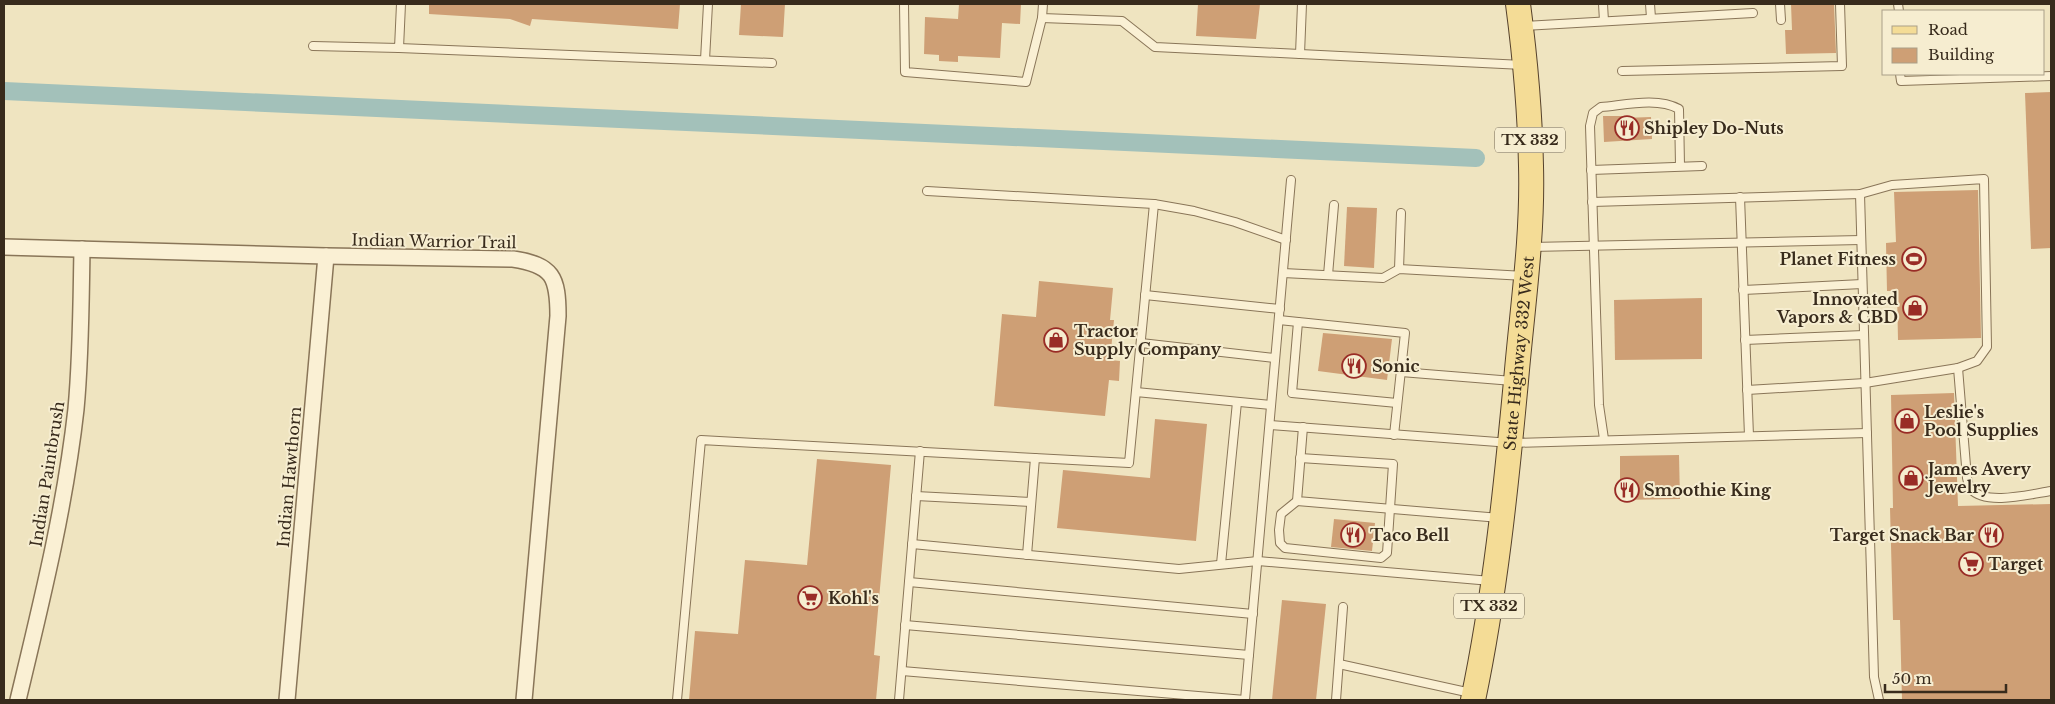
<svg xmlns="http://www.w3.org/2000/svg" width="2055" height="704" font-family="'Libre Baskerville',serif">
<rect width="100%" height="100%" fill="#efe4c0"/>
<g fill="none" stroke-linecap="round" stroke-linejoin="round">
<!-- canal -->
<polyline stroke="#a3c1ba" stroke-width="18" points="4,91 1476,158"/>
</g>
<!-- building -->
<g fill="#ce9f75">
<polygon points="429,4 680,4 678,29 532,19 530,26 510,19 429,14"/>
<polygon points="741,4 785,4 783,37 739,35"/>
<polygon points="959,4 1021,4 1020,24 1002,23 1000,58 958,56 958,62 939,61 939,55 924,54 925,17 958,19"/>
<polygon points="1198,4 1260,4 1256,39 1196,36"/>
<polygon points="1791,4 1834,4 1836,53 1786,54 1785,30 1792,30"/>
<polygon points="2051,92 2051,248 2031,249 2025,93"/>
<polygon points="1603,116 1623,116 1623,118 1651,117 1652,139 1604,142"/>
<polygon points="1978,190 1981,338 1898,340 1897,291 1887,291 1886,243 1896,242 1894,192"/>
<polygon points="1347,207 1377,208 1374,268 1344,266"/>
<polygon points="1039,281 1113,288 1110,320 1114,320 1110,360 1120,361 1119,381 1109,380 1105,416 994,406 1002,314 1036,317"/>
<polygon points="1702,298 1702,359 1615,360 1614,300"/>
<polygon points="1323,333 1392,339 1387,380 1318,371"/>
<polygon points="1954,393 1958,506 2051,504 2051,700 1902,700 1900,620 1893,620 1890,508 1893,508 1891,395"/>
<polygon points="1155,419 1207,424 1196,541 1057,528 1063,470 1150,478"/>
<polygon points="1679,455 1680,499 1620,500 1620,456"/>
<polygon points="817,459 891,465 874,655 880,656 876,700 689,700 695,631 738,634 745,560 807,565"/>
<polygon points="1334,519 1375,523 1372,551 1331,547"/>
<polygon points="1282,600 1326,604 1316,700 1272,700"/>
</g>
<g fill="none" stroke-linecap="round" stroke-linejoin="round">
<!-- lane casing -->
<g stroke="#897558" stroke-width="10">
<g id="lane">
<polyline points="904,4 905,72 1026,82 1042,18"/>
<polyline points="1043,4 1042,18 1122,21 1155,47 1300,54"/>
<polyline points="1302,4 1300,54 1523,65"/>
<polyline points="1603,4 1604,21"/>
<polyline points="1650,4 1651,18"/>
<polyline points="1780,4 1781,20"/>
<polyline points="1898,4 1899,11"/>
<polyline points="1523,26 1753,13"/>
<polyline points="313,46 399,48 401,4"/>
<polyline points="399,48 772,63"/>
<polyline points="705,60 708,4"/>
<polyline points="1622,71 1842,66 1840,4"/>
<polyline points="1900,74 1901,81 2051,76"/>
<polyline points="1591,170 1702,166"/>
<polyline points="927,191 1154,204 1194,211 1235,222 1286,240"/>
<polyline points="1860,194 1874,677 1879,700"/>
<polyline points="1740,197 1749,436"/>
<polyline points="1592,202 1860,194 1892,185 1984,179 1987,347 1977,361 1958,368 1865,383 1747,390"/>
<polyline points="1531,247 1861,240"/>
<polyline points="1399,269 1401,213"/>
<polyline points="1283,273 1383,278 1399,269 1525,276"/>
<polyline points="1328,275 1334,205"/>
<polyline points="1743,290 1862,284"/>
<polyline points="1145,295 1280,309"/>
<polyline points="1279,320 1405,333 1394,435"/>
<polyline points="1298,322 1292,393 1397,403"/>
<polyline points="1745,340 1864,335"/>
<polyline points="1141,343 1275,358"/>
<path d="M1958,368L1967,478C1968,481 1968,486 1971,489C1985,506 2031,494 2051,491"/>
<polyline points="1401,372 1513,381"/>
<polyline points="1136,392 1271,405"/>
<polyline points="1270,425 1511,443 1867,433"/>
<polyline points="1303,427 1297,501 1500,518"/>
<path d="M1604,439L1599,405L1590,126L1593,113L1601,107C1625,105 1657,97 1679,109L1680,166"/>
<polyline points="916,496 1031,502"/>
<polyline points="1297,501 1281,514 1279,530 1280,543 1285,548 1381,558 1387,553 1393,464 1300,458"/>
<polyline points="912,544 1179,569 1258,561 1491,581"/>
<polyline points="1027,555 1035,458"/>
<polyline points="1221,564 1237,402"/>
<polyline points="909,582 1253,614"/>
<polyline points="905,625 1249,655"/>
<polyline points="1339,664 1471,693"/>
<polyline points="902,671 1245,700"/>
<polyline points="677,700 701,440 1129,463 1154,204"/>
<polyline points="899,700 920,451"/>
<polyline points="1245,700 1291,180"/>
<polyline points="1336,700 1343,607"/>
</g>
</g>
<!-- street casing -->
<g stroke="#897558" stroke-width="18">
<g id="street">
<path d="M4,247L326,256L513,259C553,265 558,277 558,316L524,700"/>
<path d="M18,700C41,604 65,508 76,409C81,356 81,302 82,249"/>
<polyline points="287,700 326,256"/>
</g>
</g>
<!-- primary casing -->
<g stroke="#56422c" stroke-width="26">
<g id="primary">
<path id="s1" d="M1473,700C1495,595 1506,488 1516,381C1522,310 1533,238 1531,166C1530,112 1525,57 1518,4"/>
</g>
</g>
<!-- lane -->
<use href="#lane" stroke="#faf0d4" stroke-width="8"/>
<!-- street -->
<use href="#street" stroke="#faf0d4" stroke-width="15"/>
<!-- primary -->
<use href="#primary" stroke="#f4dc96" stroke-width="24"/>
</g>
<!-- icons -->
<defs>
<g id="restaurant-ring" transform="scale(1.25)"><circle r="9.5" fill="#f6edd0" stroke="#992c26" stroke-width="1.5"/><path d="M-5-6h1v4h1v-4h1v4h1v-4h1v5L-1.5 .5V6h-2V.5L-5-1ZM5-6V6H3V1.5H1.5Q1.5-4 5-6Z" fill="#992c26"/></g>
<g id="stadium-ring" transform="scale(1.25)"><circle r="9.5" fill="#f6edd0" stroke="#992c26" stroke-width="1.5"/><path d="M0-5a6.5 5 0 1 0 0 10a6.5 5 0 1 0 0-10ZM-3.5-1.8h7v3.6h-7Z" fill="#992c26"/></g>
<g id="shop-ring" transform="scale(1.25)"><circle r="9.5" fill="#f6edd0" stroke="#992c26" stroke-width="1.5"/><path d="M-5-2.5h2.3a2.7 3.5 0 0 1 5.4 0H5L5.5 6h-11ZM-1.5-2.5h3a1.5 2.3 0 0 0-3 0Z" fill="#992c26"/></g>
<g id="supermarket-ring" transform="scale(1.25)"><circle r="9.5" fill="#f6edd0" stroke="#992c26" stroke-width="1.5"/><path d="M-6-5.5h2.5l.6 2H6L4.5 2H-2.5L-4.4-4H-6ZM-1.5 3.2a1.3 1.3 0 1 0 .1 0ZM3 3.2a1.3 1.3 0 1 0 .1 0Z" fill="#992c26"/></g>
</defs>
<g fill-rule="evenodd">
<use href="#restaurant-ring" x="1627" y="128"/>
<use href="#stadium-ring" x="1914" y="259"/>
<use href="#shop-ring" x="1915" y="308"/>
<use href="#shop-ring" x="1056" y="340"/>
<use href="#restaurant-ring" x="1354" y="366"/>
<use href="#shop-ring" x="1907" y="421"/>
<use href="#shop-ring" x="1911" y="478"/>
<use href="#restaurant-ring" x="1627" y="490"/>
<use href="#restaurant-ring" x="1353" y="535"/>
<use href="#restaurant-ring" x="1991" y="535"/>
<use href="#supermarket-ring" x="1971" y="564"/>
<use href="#supermarket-ring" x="810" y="598"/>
</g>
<g text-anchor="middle" stroke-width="4" stroke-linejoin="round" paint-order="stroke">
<!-- shield labels -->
<g fill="#f6edd0" stroke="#716552" stroke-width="1">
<rect x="1495" y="127.5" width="70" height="25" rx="4"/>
<rect x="1454" y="593.5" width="70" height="25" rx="4"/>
</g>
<g font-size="15" font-weight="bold" fill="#382b1c">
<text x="1530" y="145">TX 332</text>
<text x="1489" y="611">TX 332</text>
</g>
<!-- poi labels -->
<g font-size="16" font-weight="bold" fill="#382b1c" stroke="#f6edd0" text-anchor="start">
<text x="1644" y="134">Shipley Do-Nuts</text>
<text x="1896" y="265" text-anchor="end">Planet Fitness</text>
<text x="1898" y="305" text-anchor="end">Innovated<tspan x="1898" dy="18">Vapors &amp; CBD</tspan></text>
<text x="1074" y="337">Tractor<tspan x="1074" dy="18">Supply Company</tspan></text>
<text x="1372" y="372">Sonic</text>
<text x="1924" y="418">Leslie's<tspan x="1924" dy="18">Pool Supplies</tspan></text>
<text x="1928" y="475">James Avery<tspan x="1928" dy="18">Jewelry</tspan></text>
<text x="1644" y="496">Smoothie King</text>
<text x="1370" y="541">Taco Bell</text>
<text x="1974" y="541" text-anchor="end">Target Snack Bar</text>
<text x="1988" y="570">Target</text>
<text x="828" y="604">Kohl's</text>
</g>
<!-- street labels -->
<g font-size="16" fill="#382b1c" stroke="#f6edd0">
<text transform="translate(434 241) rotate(1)" y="6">Indian Warrior Trail</text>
<text dy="6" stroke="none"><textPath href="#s1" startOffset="350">State Highway 332 West</textPath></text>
<text transform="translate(47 474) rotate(-81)" y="6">Indian Paintbrush</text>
<text transform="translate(289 477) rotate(-85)" y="6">Indian Hawthorn</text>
</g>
</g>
<!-- border -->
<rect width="2055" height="704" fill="none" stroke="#382b1c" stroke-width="10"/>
<!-- legend -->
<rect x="1882" y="10" width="162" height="65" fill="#f6edd0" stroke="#aa9f88"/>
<rect x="1892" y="26" width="25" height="8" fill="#f4dc96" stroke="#aa9f88"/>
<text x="1928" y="35" font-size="15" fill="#382b1c">Road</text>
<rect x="1892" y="48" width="25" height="15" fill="#ce9f75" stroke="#aa9f88"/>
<text x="1928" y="60" font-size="15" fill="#382b1c">Building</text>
<!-- scale -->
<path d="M1885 684v8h121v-8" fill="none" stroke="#382b1c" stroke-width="2.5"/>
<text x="1892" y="684" font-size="15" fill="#382b1c" stroke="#f6edd0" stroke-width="4" paint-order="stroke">50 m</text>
</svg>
